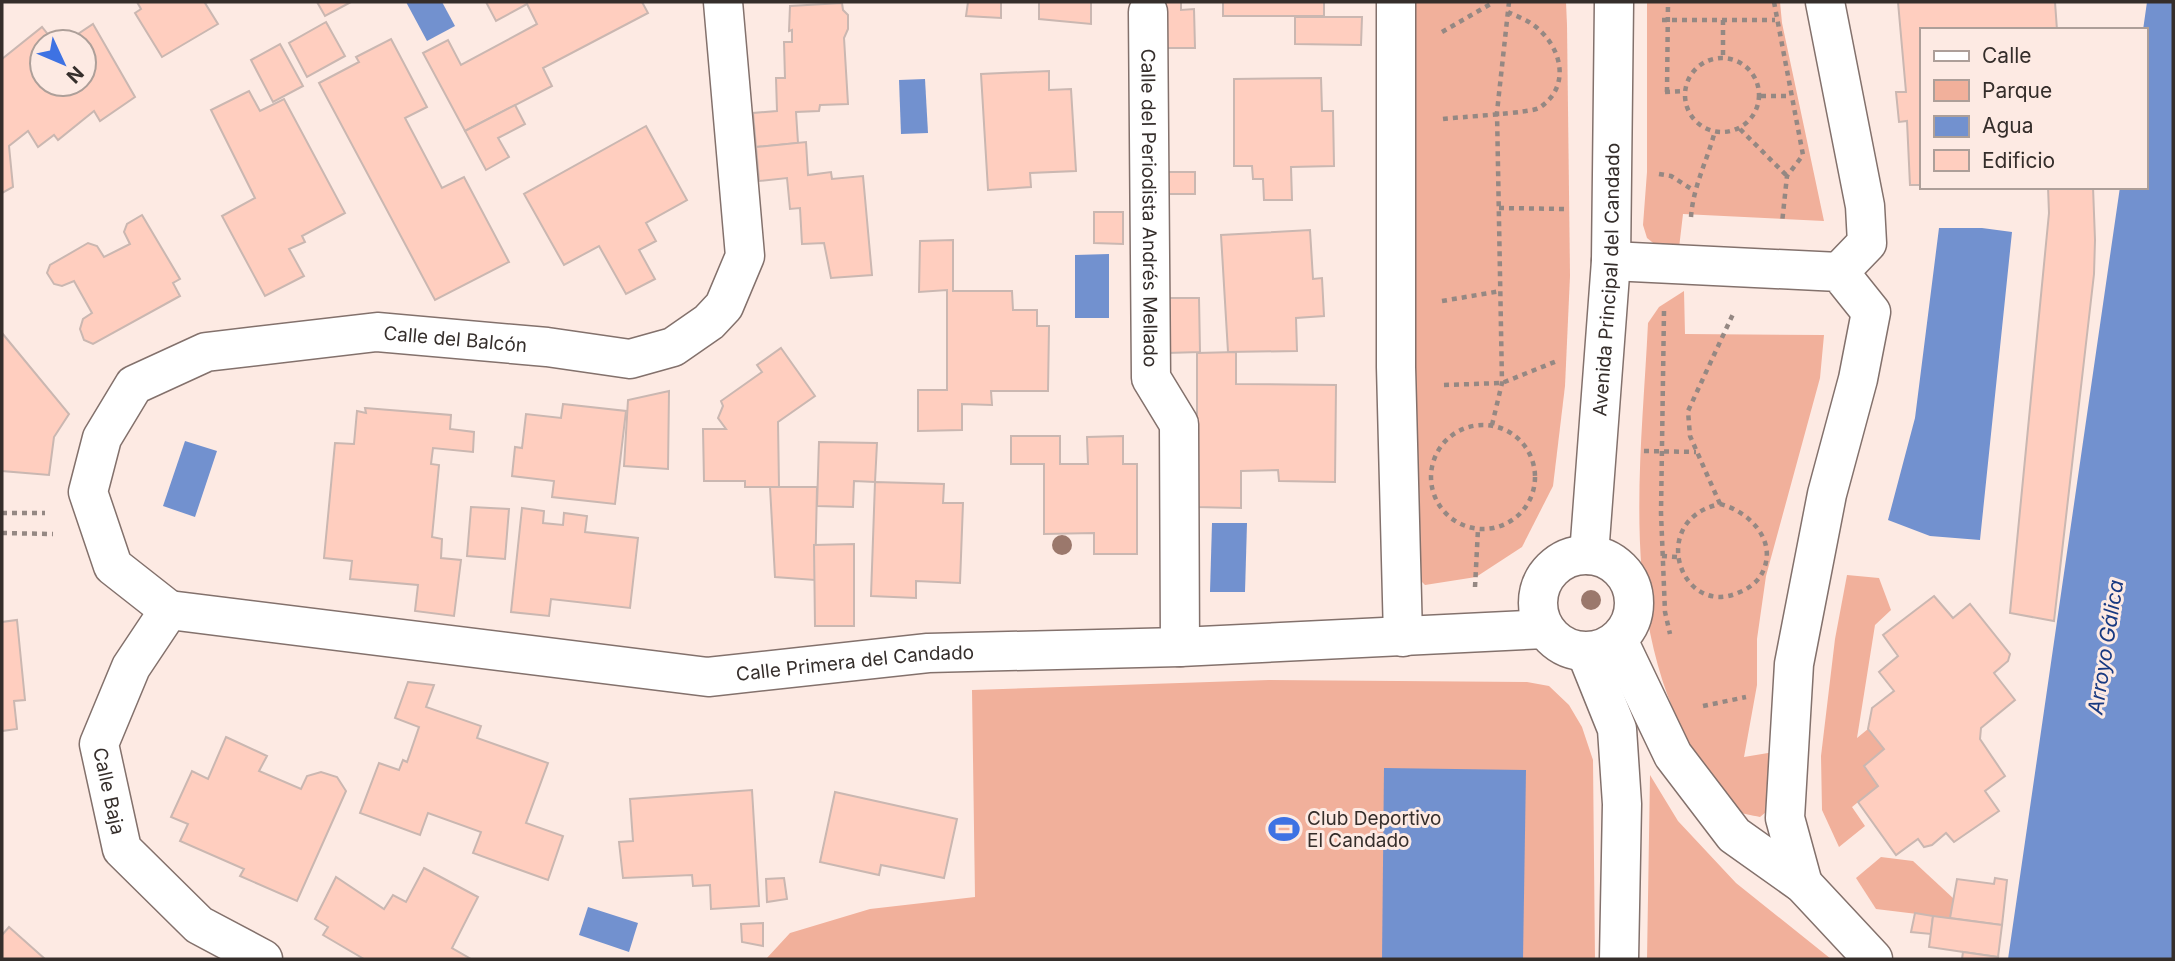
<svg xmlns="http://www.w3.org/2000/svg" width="2175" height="961" font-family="Inter,sans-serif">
<rect width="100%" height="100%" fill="#fdeae3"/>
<!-- green -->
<g fill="#f1b09b">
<polygon points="1412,2 1566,2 1567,25 1570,276 1565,386 1553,486 1522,547 1476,577 1425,585 1414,574"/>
<polygon points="1647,2 1780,2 1782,23 1824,221 1683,214 1679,248 1657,246 1647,238 1643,225 1647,172"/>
<path d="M1684,291L1685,334L1824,335L1820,378L1766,576L1757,639V685L1744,757L1774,752L1772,807L1760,817C1752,815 1741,814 1734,810C1717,800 1705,770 1695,753C1618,622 1641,468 1648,323L1659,307Z"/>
<polygon points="1847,575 1879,578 1891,610 1875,625 1857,738 1868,729 1884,749 1864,766 1878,786 1852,807 1865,826 1839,847 1822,810 1821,756 1835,639"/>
<polygon points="1269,680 1527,682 1549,686 1569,705 1582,727 1593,760 1595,959 766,959 790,933 870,909 975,897 972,690"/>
<polygon points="1650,775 1678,821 1736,883 1831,959 1647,959"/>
<polygon points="1881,857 1913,861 1954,899 1950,918 1876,909 1856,878"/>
</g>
<!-- water -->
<g fill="#7291cf">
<polygon points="406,2 442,2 455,26 427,41"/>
<polygon points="2147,2 2173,2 2173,959 2008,959 2120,187 2145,187 2143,30"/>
<polygon points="925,79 928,133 901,134 899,80"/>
<polygon points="1939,228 1982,228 2012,232 1980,540 1930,536 1888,520 1915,418"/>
<polygon points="1109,254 1109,318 1075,318 1075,255"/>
<polygon points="185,441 217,451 195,517 163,506"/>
<polygon points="1212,523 1247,523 1245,592 1210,592"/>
<polygon points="1384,768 1526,770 1523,959 1382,959"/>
<polygon points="588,907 638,923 629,952 579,935"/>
</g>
<!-- building -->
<g fill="#ffcebf" stroke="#cab7b1" stroke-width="2">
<polygon points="137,2 208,2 205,3 218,24 162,57 135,13 141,9"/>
<polygon points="317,2 351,2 325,16"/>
<polygon points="486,2 642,2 648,13 543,68 552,86 465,131 423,53 448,40 461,65 537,24 527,4 496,21"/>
<polygon points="968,2 1001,2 1001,18 966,16"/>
<polygon points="1039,2 1091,2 1091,24 1039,19"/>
<polygon points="1166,2 1181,2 1181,10 1194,9 1195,48 1167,48"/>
<rect x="1223" y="2" width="101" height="14"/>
<polygon points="1898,2 2055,2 2057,30 1921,30 1921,185 1910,185 1907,121 1899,122 1896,92 1906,92"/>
<polygon points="842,3 843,10 848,15 848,29 844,38 848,104 820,105 819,111 796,112 798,143 756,147 753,113 777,111 776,78 785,78 784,42 792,42 792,30 789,31 790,6"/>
<polygon points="1295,17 1362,17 1361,45 1295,44"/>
<polygon points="326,22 345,56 307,77 289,43"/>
<polygon points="93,24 135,97 100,121 94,111 58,140 54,135 38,147 28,131 9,146 13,187 2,193 2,59 42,27 54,42 42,42 42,84 84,84 84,42 66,42"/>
<polygon points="391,39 427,107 405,118 442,188 464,177 509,262 435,300 319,83 359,62 356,57"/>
<polygon points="280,44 303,86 273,102 251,60"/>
<polygon points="1049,71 1049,90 1071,89 1076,171 1030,173 1031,187 988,190 981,74"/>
<polygon points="1321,78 1322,111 1333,111 1334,166 1291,167 1292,200 1264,200 1263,179 1253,179 1252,166 1234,166 1234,79"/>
<polygon points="249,91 260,111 284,99 345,213 302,236 305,242 289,249 304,276 265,296 222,216 255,198 211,110"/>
<polygon points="515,105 525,124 498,138 509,157 486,170 465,131"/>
<polygon points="646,126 687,200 646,223 656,241 639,250 655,279 626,294 599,246 564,265 524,194"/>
<polygon points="806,142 808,175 831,172 832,179 863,176 872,275 831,278 824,243 802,244 800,208 790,209 787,178 759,181 756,147"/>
<polygon points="1167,172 1195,172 1195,194 1166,194"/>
<polygon points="2048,187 2093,187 2095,240 2094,274 2054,621 2010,613 2049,213"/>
<polygon points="1094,212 1123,212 1123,244 1094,243"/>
<polygon points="142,215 180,279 173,283 180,296 93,344 84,340 80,329 83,319 92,313 74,281 62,286 54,284 47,273 50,265 88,243 97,246 104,257 130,244 124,232 127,224"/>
<polygon points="1310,230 1313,279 1322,278 1324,316 1296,318 1297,351 1228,352 1221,235"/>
<polygon points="953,240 953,291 1012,291 1013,310 1037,310 1037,326 1049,326 1048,391 991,391 992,405 962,404 962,430 918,431 918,390 947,390 947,290 919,292 920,241"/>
<polygon points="1166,298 1199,298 1200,352 1167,353"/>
<polygon points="2,333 69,414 54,437 49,475 2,471"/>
<polygon points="781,348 815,396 778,422 779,487 745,487 745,481 704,481 703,429 726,429 718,418 723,406 721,401 762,372 757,365"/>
<polygon points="1236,352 1236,384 1336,385 1335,482 1279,481 1278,470 1241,471 1241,508 1197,507 1197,353"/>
<polygon points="669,391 668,469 624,466 628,400"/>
<polygon points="563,404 626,411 615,504 552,497 554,481 512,476 515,447 522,448 526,414 561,418"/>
<polygon points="365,408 451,415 450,429 474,432 473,452 433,448 431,464 439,465 432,537 442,539 441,558 461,560 454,616 415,611 418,585 350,579 352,561 324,558 335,443 354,444 357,411 366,413"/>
<polygon points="1011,436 1060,436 1060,464 1088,464 1087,437 1123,436 1123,464 1137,464 1137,554 1094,554 1094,533 1044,534 1044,464 1011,464"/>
<polygon points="819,442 877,443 875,482 854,481 853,507 817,506"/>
<polygon points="875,482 944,484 943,503 963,503 960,583 916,581 916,598 871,596"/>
<polygon points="770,487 817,487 815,580 775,577"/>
<polygon points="471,507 509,509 505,559 467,556"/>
<polygon points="522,508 544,511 543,523 563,525 564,513 587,516 585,532 638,538 630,608 551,599 549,616 511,612"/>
<polygon points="854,544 854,626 815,626 814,545"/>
<polygon points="1934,596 1953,618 1970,604 2010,654 2008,661 1994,673 2015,700 1981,728 1980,739 2005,776 1985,791 1999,811 1954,842 1946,833 1932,845 1924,847 1918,839 1896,855 1858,802 1878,786 1864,766 1884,749 1868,729 1872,708 1894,691 1879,672 1898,656 1883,635"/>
<polygon points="17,620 25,700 14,701 17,729 2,731 2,622"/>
<polygon points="408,682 434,685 426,707 481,726 477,738 548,763 526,823 563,836 548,880 473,853 481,832 428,813 420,835 360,813 379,763 399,770 403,760 407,762 419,727 395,718"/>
<polygon points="226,737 267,756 259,771 301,789 307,776 321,772 337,777 346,791 297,901 240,876 244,869 180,841 188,824 171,817 192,771 208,779"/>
<polygon points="752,790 759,906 711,909 710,885 693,886 692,875 623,878 619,842 633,841 630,799"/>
<polygon points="835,792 957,819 944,878 881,865 879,875 820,862"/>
<polygon points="424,868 478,897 452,948 471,959 364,959 323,935 328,927 315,919 336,877 384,909 393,895 406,902"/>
<polygon points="784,878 787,899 767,902 766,879"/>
<polygon points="1995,878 2007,880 2002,925 1950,918 1957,879 1994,884"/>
<polygon points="1915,913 1933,916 1931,934 1911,932"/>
<polygon points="1933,916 2002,925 1998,957 1929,947"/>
<polygon points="763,923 763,946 742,942 741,924"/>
<polygon points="9,927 45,959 2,959 2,935"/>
<polygon points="1963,952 1998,957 1997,959 1962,959"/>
</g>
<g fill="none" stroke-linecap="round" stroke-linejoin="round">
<!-- minor casing -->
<g stroke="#83716c" stroke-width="41">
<g id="minor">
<polyline points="1396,2 1396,367 1403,637"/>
<polyline points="1825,2 1865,206 1867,243 1839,272"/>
<path id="s1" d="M1148,12L1151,378L1179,424L1180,647"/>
<polyline points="1611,261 1839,272 1871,312 1858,379 1827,494 1794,664 1785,818 1803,884"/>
<path id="s2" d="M1589,555L1611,261L1614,2"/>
<circle cx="1586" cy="603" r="48"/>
<path id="s3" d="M169,610L708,677L928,653L1180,647L1545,629"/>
<path id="s4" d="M169,610L113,566L88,492L102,438L134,385L206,352L377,332L547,347L630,359L673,347L709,322L724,306L745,256L723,2"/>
<path id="s5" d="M169,610L131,667L99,744L122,849L199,925L263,959"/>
<polyline points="1618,640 1673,755 1734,835 1803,884 1873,959"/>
<polyline points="1586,652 1617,729 1622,804 1619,959"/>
</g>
</g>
<!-- path -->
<g stroke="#958883" stroke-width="4.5" stroke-dasharray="5 5" stroke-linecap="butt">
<polyline points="1774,2 1803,155 1787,176 1782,223"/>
<polyline points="1662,20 1775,20"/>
<polyline points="1723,20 1723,57"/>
<polyline points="1442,32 1494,2"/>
<circle cx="1722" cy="95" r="37"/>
<polyline points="1665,92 1685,91"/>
<polyline points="1667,92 1668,2"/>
<polyline points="1761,96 1791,96"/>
<path d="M1443,119C1458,117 1531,113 1539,108C1573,86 1561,44 1532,24C1525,19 1516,16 1508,12"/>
<polyline points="1740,129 1787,176"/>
<polyline points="1659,174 1671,176 1693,190"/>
<polyline points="1499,208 1566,209"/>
<path d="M1691,217C1693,187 1707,161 1715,131"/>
<polyline points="1442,301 1501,291"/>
<polyline points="1664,311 1661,513 1665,612 1670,634"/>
<polyline points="1444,385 1502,383 1557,361"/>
<polyline points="1492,425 1502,383 1497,112 1509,2"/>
<circle cx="1483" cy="477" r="52"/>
<polyline points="1644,451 1696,452"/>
<path d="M1720,504C1749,511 1780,542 1761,575C1757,582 1748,589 1740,592C1681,620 1646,520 1720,504Z"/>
<polyline points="1720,504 1690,436 1688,411 1733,314"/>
<polyline points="2,513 45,513"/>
<polyline points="2,533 53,534"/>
<polyline points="1662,556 1677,557"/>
<polyline points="1475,587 1478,529"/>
<polyline points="1703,706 1746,697"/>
</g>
<!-- minor -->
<use href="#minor" stroke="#fff" stroke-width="38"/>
</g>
<!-- trees -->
<g fill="#9b786c">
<circle cx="1062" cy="545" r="10"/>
<circle cx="1591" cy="600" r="10"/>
</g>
<!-- icons -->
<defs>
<g id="stadium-bare" transform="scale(2.415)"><path d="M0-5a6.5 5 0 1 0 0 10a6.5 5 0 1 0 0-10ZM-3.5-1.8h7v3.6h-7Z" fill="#3e72e3" stroke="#fdeae3" stroke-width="2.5" paint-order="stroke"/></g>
</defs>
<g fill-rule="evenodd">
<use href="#stadium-bare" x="1284" y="829"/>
</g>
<g text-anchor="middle" stroke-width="6" stroke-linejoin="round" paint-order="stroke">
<!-- street labels -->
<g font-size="19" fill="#352e2b" stroke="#fdeae3">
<text dy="7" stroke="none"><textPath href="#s1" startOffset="196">Calle del Periodista Andrés Mellado</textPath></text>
<text dy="7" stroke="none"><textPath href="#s2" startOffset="276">Avenida Principal del Candado</textPath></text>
<text dy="7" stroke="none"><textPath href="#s4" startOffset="597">Calle del Balcón</textPath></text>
<text dy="7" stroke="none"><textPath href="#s3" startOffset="691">Calle Primera del Candado</textPath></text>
<text dy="7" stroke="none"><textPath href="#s5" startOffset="200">Calle Baja</textPath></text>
</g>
<!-- poi labels -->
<g font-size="19" fill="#352e2b" stroke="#fdeae3" text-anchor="start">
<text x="1307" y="825">Club Deportivo<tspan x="1307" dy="22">El Candado</tspan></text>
</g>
<!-- water labels -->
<g font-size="21" font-style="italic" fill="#183981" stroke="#fdeae3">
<text transform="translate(2106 647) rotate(-81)" y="7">Arroyo Gálica</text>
</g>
</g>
<!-- border -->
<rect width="2175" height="961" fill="none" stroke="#352e2b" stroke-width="7"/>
<!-- legend -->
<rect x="1920" y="28" width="228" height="161" fill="#fdeae3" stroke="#ad9f99" stroke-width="2"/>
<rect x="1934" y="51" width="35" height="10" fill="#ffffff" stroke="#ad9f99" stroke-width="2"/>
<text x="1982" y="63" font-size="21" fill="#352e2b">Calle</text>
<rect x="1934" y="80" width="35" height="21" fill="#f1b09b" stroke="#ad9f99" stroke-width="2"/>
<text x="1982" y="98" font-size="21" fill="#352e2b">Parque</text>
<rect x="1934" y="116" width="35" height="21" fill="#7291cf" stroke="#ad9f99" stroke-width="2"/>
<text x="1982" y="133" font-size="21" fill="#352e2b">Agua</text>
<rect x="1934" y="150" width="35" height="21" fill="#ffcebf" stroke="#ad9f99" stroke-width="2"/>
<text x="1982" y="168" font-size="21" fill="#352e2b">Edificio</text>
<!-- north arrow -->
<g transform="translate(63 63) rotate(134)"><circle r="33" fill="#fdeae3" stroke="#ad9f99" stroke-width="2"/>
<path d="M0-5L12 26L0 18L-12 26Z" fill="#3e72e3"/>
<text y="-10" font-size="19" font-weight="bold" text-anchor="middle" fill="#352e2b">N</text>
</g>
</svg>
